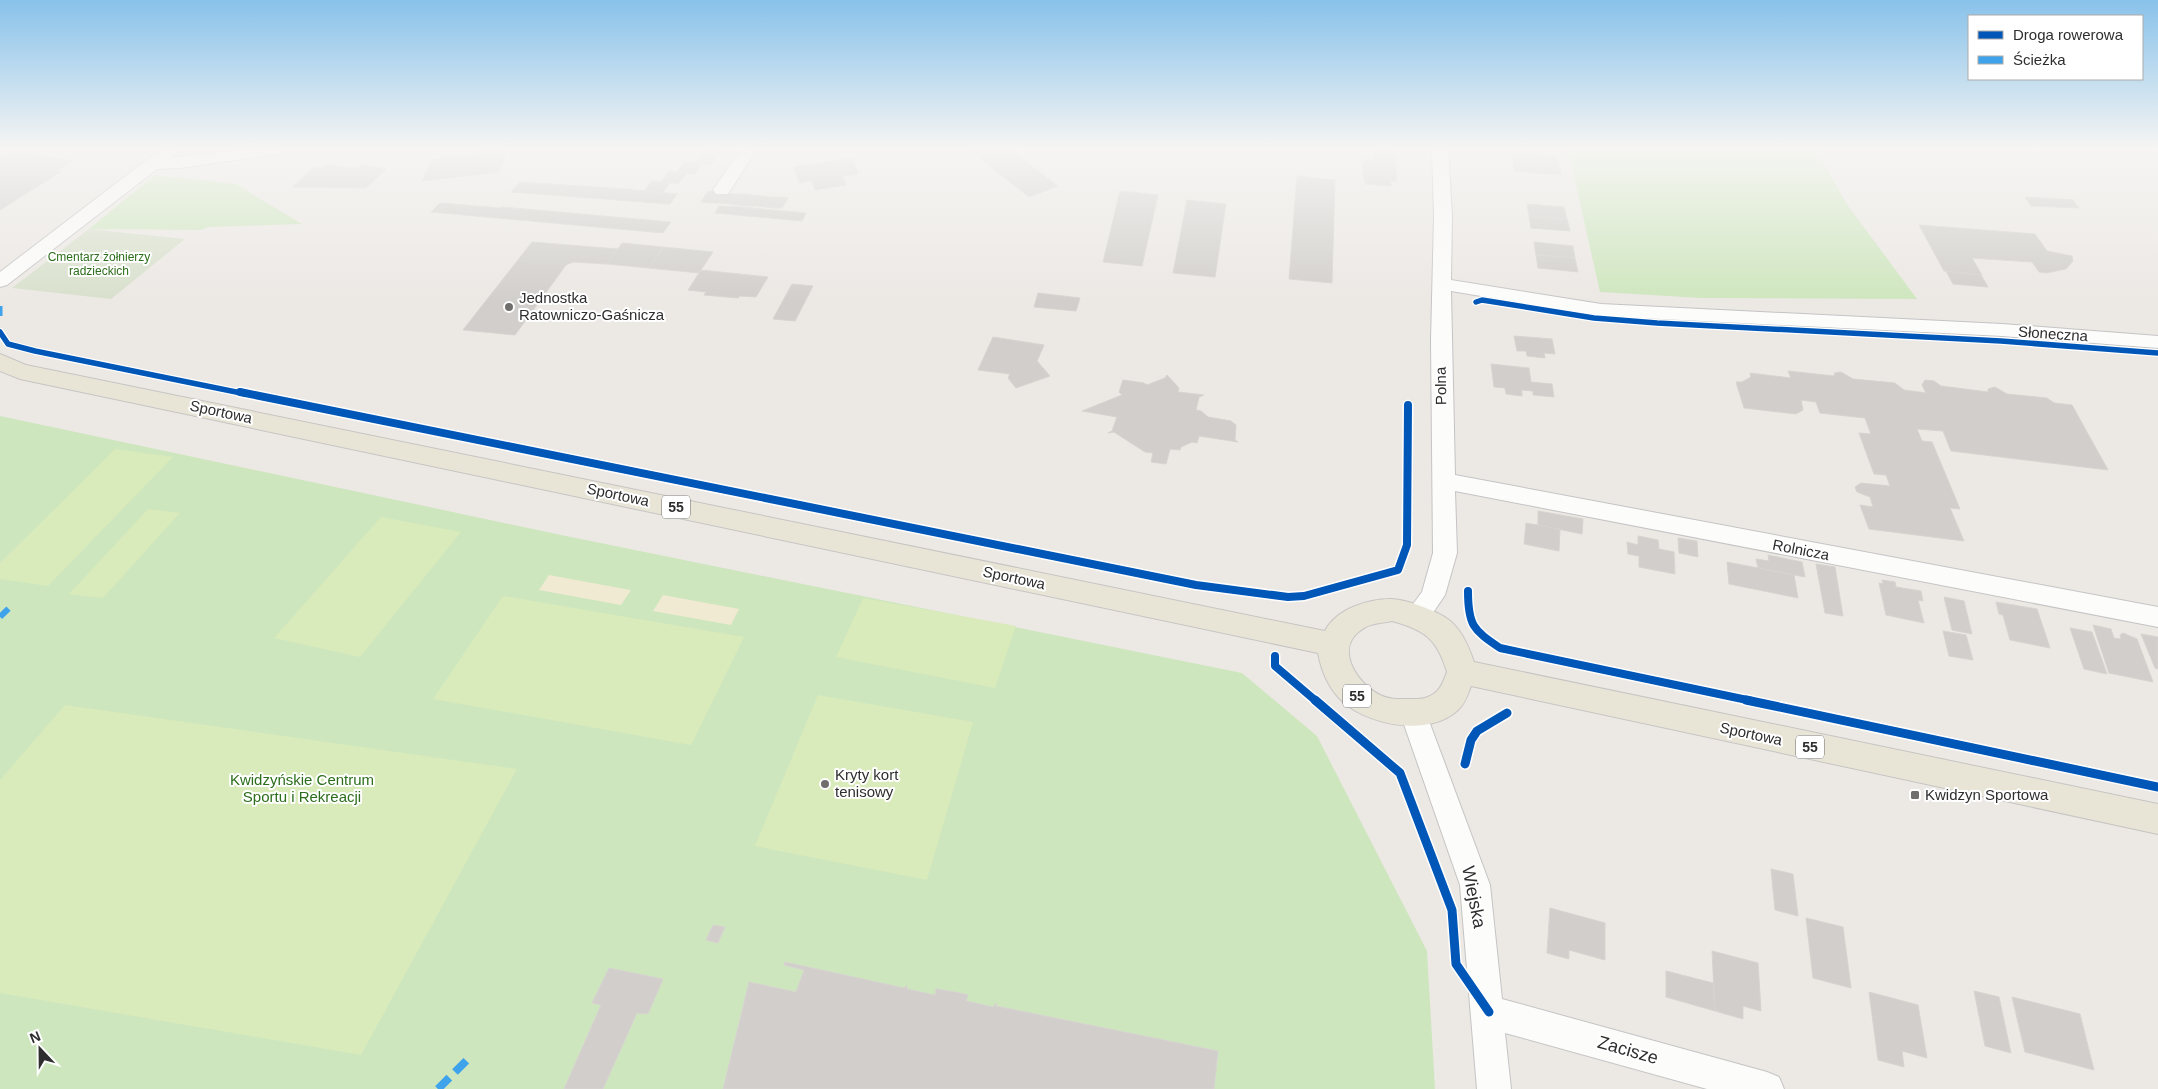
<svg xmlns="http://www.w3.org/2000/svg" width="2158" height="1089" font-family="Arial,sans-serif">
<rect width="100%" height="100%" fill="#ece8e4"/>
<!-- green -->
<g fill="#cee6be">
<polygon points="1568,149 1816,149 1846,203 1917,299 1701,298 1600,292"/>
<polygon points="155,175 236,184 302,224 209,227 200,230 89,229"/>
<polygon points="0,416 566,536 1242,673 1317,736 1427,951 1435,1089 0,1089"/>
</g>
<!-- sand -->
<g fill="#f0ead3">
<polygon points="549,575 630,590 631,590 621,605 539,590"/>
<polygon points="663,595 739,609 731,625 653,611"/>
</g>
<!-- cemetery -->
<polygon fill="#d8e0cc" points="89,229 185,239 111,299 12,288"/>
<!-- pitch -->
<g fill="#d9eabb">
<polygon points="115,449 173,457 48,586 0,579 0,563"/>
<polygon points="148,509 180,513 103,598 69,594"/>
<polygon points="381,517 461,532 360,657 274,638"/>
<polygon points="503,596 744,637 691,745 433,699"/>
<polygon points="863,598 1016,626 995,688 836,657"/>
<polygon points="818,695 973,722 927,880 755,846"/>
<polygon points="65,705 517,769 361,1055 0,993 0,780"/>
</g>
<!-- building -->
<g fill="#d1cecb" stroke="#d7d4d0">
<polygon points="703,149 705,149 721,151 717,156 700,154"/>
<polygon points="968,149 1010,149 1058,186 1029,197"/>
<polygon points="1374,149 1396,150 1396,162 1394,165 1396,165 1397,181 1391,181 1391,186 1365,184 1365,179 1363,178 1363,162 1365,162 1365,159 1373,160"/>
<polygon points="14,151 72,161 56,171 62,171 0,210 0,159"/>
<polygon points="507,151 499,172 422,181 433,159 441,159 442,156 470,156 478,155 479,152"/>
<polygon points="1511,152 1557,156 1559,165 1513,162"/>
<polygon points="700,154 717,156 714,161 696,159"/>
<polygon points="853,158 858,174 843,176 846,185 815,190 812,181 799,183 794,167"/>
<polygon points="696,159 714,161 710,165 693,163"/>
<polygon points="684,162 702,164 695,174 677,172"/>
<polygon points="1513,162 1559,165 1561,175 1514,171"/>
<polygon points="325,165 349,168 358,168 361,165 386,169 366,188 292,187 314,167 322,168"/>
<polygon points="669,171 677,172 687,173 678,184 661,182"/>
<polygon points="1297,176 1335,180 1332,283 1289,279"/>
<polygon points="652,181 670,183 662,193 644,191"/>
<polygon points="520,182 625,189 677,194 670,204 511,192"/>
<polygon points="708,191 718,192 711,203 701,202"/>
<polygon points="1120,191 1158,195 1142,266 1103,262"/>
<polygon points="718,192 726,193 720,203 711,203"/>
<polygon points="726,193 735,194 729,204 720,203"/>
<polygon points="735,194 744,194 738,205 729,204"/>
<polygon points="744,194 753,195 747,206 738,205"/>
<polygon points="753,195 762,196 756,206 747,206"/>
<polygon points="762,196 771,197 765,207 756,206"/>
<polygon points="771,197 780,197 774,208 765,207"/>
<polygon points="780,197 788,198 782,208 774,208"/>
<polygon points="2025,197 2073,200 2079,208 2031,206"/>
<polygon points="1187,200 1226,204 1215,277 1173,273"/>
<polygon points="440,203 500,208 502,207 671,222 663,233 431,212"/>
<polygon points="1527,204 1564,207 1567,219 1529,216"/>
<polygon points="719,206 742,207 806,213 802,221 715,213"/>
<polygon points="1529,216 1567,219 1570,231 1531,228"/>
<polygon points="1919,225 2035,234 2047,251 2072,256 2073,261 2066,269 2046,273 2039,272 2032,262 1972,258 1982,275 1944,271"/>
<polygon points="532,242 618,249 607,264 573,262 566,265 515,335 463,330"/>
<polygon points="1534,242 1573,246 1575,258 1536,255"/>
<polygon points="622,243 663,247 649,268 607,264"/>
<polygon points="663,247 713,252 699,273 649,268"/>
<polygon points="1536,255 1575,258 1578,272 1538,268"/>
<polygon points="701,270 768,277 756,297 740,296 738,298 704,295 706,292 688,290"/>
<polygon points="1946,271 1981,275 1988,287 1953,284"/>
<polygon points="792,284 813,286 795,321 773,319"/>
<polygon points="1038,293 1080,298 1076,311 1034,307"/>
<polygon points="1514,336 1552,339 1555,354 1544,353 1545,358 1527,356 1526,351 1517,351"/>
<polygon points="993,337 1044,345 1037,361 1050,376 1016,388 1008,378 1010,374 978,370"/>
<polygon points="1491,364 1529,368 1531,382 1552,384 1554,397 1533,395 1533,391 1522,390 1522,396 1506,394 1505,388 1494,387"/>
<polygon points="1788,371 1834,376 1835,373 1841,372 1853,379 1895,383 1904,390 1926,393 1922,385 1925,380 1934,381 1941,386 1988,392 1988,389 1995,387 2007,394 2047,398 2054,403 2072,405 2108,470 1951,451 1943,431 1917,429 1922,441 1932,442 1960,509 1950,508 1964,541 1869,529 1860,505 1873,507 1870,497 1857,492 1855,487 1861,483 1890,486 1886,475 1874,474 1859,433 1871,434 1865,418 1820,413 1816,402 1801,400 1803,410 1796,414 1744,408 1736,382 1742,382 1751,377 1750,373 1791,378"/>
<polygon points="1167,375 1179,388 1178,392 1204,395 1199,397 1196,410 1201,411 1208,417 1231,421 1236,425 1235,440 1238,442 1199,436 1197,443 1192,442 1181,447 1180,450 1170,449 1166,464 1151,462 1153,453 1145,452 1114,432 1108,433 1112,431 1117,417 1082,411 1122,395 1119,392 1123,380 1144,383 1147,385 1165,378"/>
<polygon points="1538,511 1583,519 1582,534 1538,525"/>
<polygon points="1526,523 1560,529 1559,551 1524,544"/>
<polygon points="1638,536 1658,540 1659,549 1674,552 1675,574 1639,567 1639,556 1628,554 1627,542 1638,545"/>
<polygon points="1678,538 1697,541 1698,557 1679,553"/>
<polygon points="1768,555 1802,562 1805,577 1758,568 1756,559 1769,561"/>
<polygon points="1727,562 1794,575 1798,598 1729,584"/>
<polygon points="1816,564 1835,567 1843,616 1825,613"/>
<polygon points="1882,580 1895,582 1896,587 1921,591 1923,601 1918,600 1924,623 1886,615 1879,583 1883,584"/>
<polygon points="1944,597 1964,601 1972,634 1952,630"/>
<polygon points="1996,602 2037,609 2050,648 2010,640 2003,615 1999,614"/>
<polygon points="2093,625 2111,629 2114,638 2121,639 2120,635 2123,633 2137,639 2153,682 2109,673"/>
<polygon points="2070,628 2092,632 2107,674 2084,669"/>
<polygon points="1943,631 1966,635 1973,660 1949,656"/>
<polygon points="2141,634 2158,637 2158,669 2155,668"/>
<polygon points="1771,869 1793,874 1798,916 1775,910"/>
<polygon points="1550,908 1605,923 1605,960 1569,950 1569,959 1547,953"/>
<polygon points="1806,918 1843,927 1851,988 1813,978"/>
<polygon points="713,925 725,927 718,943 706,940"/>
<polygon points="1712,951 1758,963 1761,1011 1743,1006 1743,1019 1715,1011"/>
<polygon points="785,962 904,988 907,985 907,989 935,995 936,989 938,989 965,994 968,995 966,1001 993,1007 996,1003 996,1006 1218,1051 1214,1089 723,1089 749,982 796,992 804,970 784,965"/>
<polygon points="609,968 663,979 648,1014 637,1013 603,1089 564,1089 601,1005 592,1003"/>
<polygon points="1666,971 1713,983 1715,1011 1666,997"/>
<polygon points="1974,991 1999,997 2011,1053 1985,1046"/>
<polygon points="1869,992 1918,1005 1927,1058 1902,1051 1904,1067 1878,1060"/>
<polygon points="2012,997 2080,1014 2094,1070 2025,1052"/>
</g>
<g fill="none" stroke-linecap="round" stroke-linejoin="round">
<!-- minor casing -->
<g stroke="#c5c4c5" stroke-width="2">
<g id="minor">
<polygon points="161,149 180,149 170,158 241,149 285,149 277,154 180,168 157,169 7,285 0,287 0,272"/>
<polygon points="741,149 757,149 728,194 716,194 713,190"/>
<polygon points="1432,149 1448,149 1452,216 1451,280 1601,304 2002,324 2158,336 2158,348 2002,336 1601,316 1451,291 1455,475 2158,607 2158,627 1455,491 1457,553 1445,595 1426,623 1417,626 1408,623 1404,616 1422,592 1433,553 1431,341 1434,216"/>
<polygon points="1413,702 1422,705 1426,713 1490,885 1502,999 1767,1072 1779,1077 1784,1089 1707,1089 1505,1033 1511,1089 1477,1089 1460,885 1400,713 1404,705"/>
</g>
</g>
<!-- primary casing -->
<g stroke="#c6c5c4" stroke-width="2">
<path id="primary" d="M0,354L26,365L1325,631C1336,609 1368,599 1391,599C1405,599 1438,611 1449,620C1462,630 1469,647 1474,662L2158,804V834L1471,686C1468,694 1465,704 1458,710C1429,738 1364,725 1339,698C1327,685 1321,669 1318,653L20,379L0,371ZM1392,621C1425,630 1437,639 1447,672C1444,679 1442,687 1436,692C1428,699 1420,699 1411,699C1400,699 1390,700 1380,695C1355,682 1332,645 1366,627C1373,623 1384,623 1392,621Z"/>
</g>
<!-- minor -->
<use href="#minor" fill="#fcfcfb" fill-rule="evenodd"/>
<!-- primary -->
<use href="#primary" fill="#e8e4d6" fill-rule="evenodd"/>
<!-- quiet-far2 -->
<polyline stroke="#3ea3eb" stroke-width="5" stroke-dasharray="10 5" stroke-linecap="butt" points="0,306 0,319"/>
<!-- quiet-far1 -->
<polyline stroke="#3ea3eb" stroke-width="6" stroke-dasharray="12 6" stroke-linecap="butt" points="0,617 9,608"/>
<!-- quiet -->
<polyline stroke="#3ea3eb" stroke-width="8" stroke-dasharray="16 8" stroke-linecap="butt" points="438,1089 471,1056"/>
<!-- cycleway-far2 casing -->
<g stroke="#fff" stroke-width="8">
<g id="cycleway-far2">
<polyline points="1476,302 1482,300 1594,318 1657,323 2001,341 2158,353"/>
<polyline points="0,332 8,344 35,351 246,394"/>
</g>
</g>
<!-- cycleway-far1 casing -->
<g stroke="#fff" stroke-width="11">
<g id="cycleway-far1">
<polyline points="240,392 1196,585 1288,597 1304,596 1398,570 1407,545 1408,405"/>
<path d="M1468,591C1468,625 1473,630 1500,648L1752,701"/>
<polyline points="1275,656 1275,666 1316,701"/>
</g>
</g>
<!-- cycleway casing -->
<g stroke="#fff" stroke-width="12">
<g id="cycleway">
<polyline points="1315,700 1400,773 1452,910 1456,964 1489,1012"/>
<polyline points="1746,700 2158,787"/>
<polyline points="1465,764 1471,740 1477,731 1507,713"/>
</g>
</g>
<!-- cycleway-far2 -->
<use href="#cycleway-far2" stroke="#0057b8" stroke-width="5.5"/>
<!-- cycleway-far1 -->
<use href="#cycleway-far1" stroke="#0057b8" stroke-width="8"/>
<!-- cycleway -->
<use href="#cycleway" stroke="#0057b8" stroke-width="9"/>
</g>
<!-- sky -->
<linearGradient id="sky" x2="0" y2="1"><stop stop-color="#88c2ea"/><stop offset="0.49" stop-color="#f6f5f3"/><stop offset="1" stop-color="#f6f5f3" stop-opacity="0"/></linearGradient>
<rect width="2158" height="302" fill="url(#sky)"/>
<!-- markers -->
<g fill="#706f6e" stroke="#fff" stroke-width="2">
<circle cx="509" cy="307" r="5"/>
<circle cx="825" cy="784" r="5"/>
<rect x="1910" y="790" width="10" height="10" rx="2.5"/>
</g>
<g text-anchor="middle" stroke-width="4" stroke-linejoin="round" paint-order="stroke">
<!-- far-park labels -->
<g font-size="12" fill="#2c6e1b" stroke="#fff">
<text x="99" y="261">Cmentarz żołnierzy<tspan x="99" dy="14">radzieckich</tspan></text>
</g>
<!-- shield labels -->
<g fill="#fff" stroke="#6d6d6d" stroke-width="1">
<rect x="662" y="495.5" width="28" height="23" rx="4"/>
<rect x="1343" y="684.5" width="28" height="23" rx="4"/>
<rect x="1796" y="735.5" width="28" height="23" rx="4"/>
</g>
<g font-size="14" font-weight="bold" fill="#2e2e2e">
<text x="676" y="512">55</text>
<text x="1357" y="701">55</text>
<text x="1810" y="752">55</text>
</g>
<!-- poi labels -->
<g font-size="15" fill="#2e2e2e" stroke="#fff" text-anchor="start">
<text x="519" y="303">Jednostka<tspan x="519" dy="17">Ratowniczo-Gaśnicza</tspan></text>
<text x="835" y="780">Kryty kort<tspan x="835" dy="17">tenisowy</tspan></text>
<text x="1925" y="800">Kwidzyn Sportowa</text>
</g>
<!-- street labels -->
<g font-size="15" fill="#2e2e2e" stroke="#fff">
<text transform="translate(2053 334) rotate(4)" y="5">Słoneczna</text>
<text transform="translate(1441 386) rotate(-91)" y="5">Polna</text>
<text transform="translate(221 412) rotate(12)" y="5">Sportowa</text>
<text transform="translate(618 495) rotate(12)" y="5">Sportowa</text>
<text transform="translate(1801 550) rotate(11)" y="5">Rolnicza</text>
<text transform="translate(1014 578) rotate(12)" y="5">Sportowa</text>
<text transform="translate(1751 734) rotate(12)" y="5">Sportowa</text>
</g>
<!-- park labels -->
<g font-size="15" fill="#2c6e1b" stroke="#fff">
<text x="302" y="785">Kwidzyńskie Centrum<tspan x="302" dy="17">Sportu i Rekreacji</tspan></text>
</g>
<!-- near-street labels -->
<g font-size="18" fill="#2e2e2e" stroke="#fff">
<text transform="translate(1474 897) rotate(79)" y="6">Wiejska</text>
<text transform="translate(1628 1050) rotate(16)" y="6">Zacisze</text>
</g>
</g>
<!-- legend -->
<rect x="1968" y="15" width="175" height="65" fill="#ffffff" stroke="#ababab"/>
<rect x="1978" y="31" width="25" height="8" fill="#0057b8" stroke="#ababab"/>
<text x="2013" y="40" font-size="15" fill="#2e2e2e">Droga rowerowa</text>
<rect x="1978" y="56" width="25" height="8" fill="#3ea3eb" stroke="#ababab"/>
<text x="2013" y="65" font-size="15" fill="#2e2e2e">Ścieżka</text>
<!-- north arrow -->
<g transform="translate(40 1049) rotate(338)" stroke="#ffffff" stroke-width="4" paint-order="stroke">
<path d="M0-4L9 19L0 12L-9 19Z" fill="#2e2e2e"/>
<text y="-8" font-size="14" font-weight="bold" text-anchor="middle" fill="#2e2e2e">N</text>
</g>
</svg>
